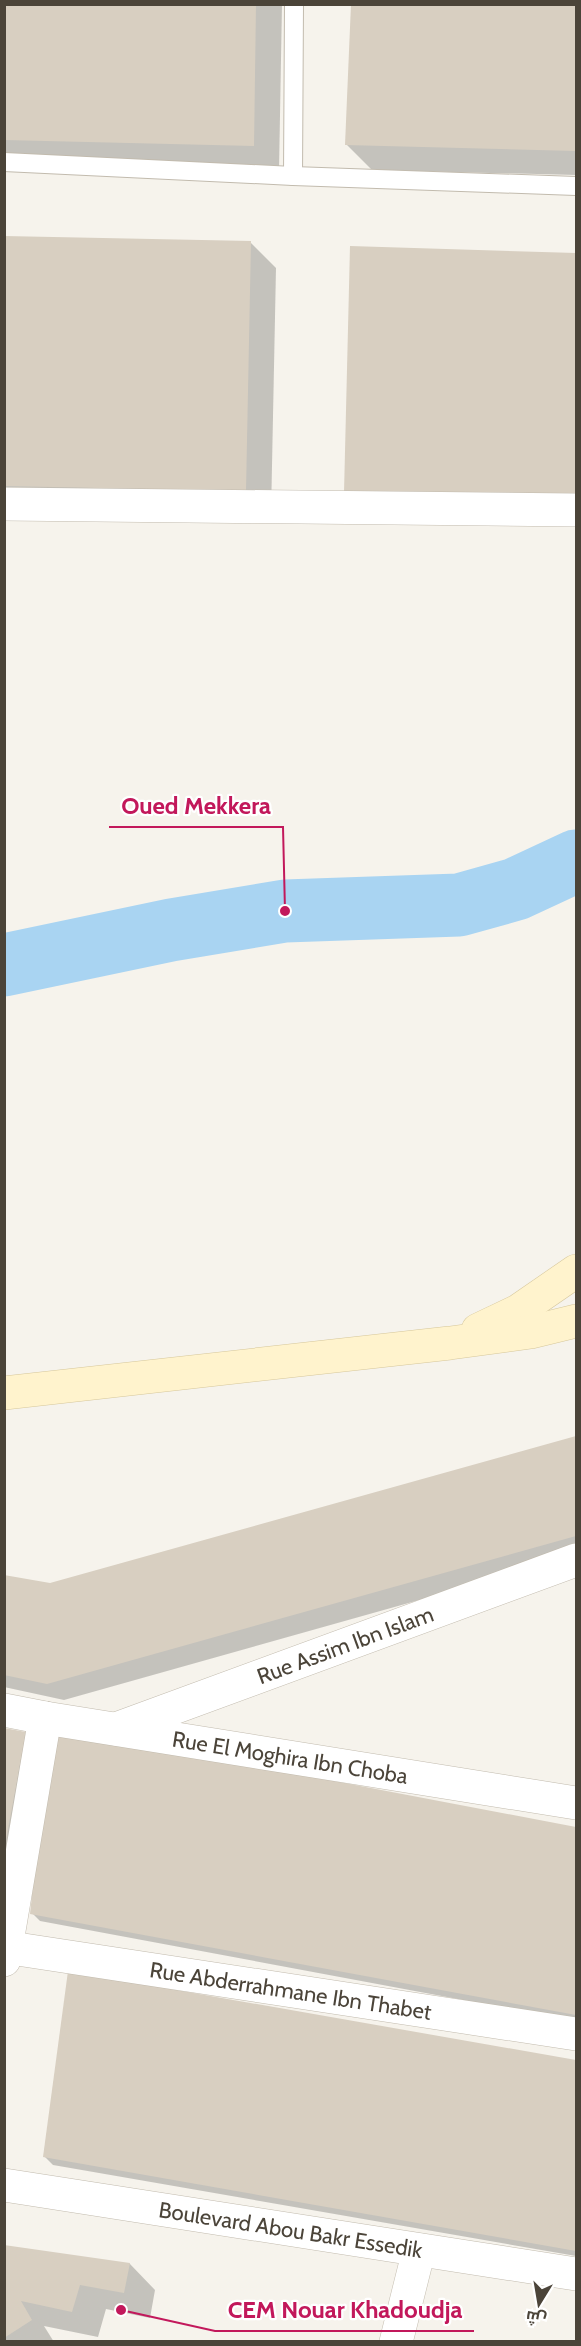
<svg xmlns="http://www.w3.org/2000/svg" width="581" height="2346" font-family="Cabin,Cairo,sans-serif">
<rect width="100%" height="100%" fill="#f6f3ec"/>
<!-- shadow -->
<g fill="#0003">
<polygon points="4,4 282,4 279,171 4,164"/>
<polygon points="352,4 576,4 576,175 372,170 347,145"/>
<polygon points="4,237 251,243 276,268 271,516 4,511"/>
<polygon points="352,248 576,254 576,523"/>
<polygon points="576,1437 576,1556 64,1700 4,1687 4,1576 50,1585"/>
<polygon points="51,1729 576,1829 576,2021 40,1921 32,1913"/>
<polygon points="4,1730 26,1734 4,1929"/>
<polygon points="69,1972 576,2062 576,2256 53,2165 45,2157"/>
<polygon points="4,2247 130,2264 155,2290 150,2318 106,2309 98,2337 44,2326 54,2342 4,2342"/>
</g>
<g fill="none" stroke-linecap="round" stroke-linejoin="round">
<!-- river -->
<polyline stroke="#a9d4f2" stroke-width="63" points="4,965 171,930 285,911 459,905 516,889 576,861"/>
</g>
<!-- building -->
<g fill="#d8cfc1">
<polygon points="4,4 256,4 254,146 4,140"/>
<polygon points="351,4 576,4 576,151 345,145"/>
<polygon points="4,236 251,241 246,491 4,486"/>
<polygon points="350,246 576,253 576,498 344,493"/>
<polygon points="576,1436 576,1536 47,1684 4,1675 4,1575 50,1583"/>
<polygon points="50,1727 576,1827 576,2015 30,1914"/>
<polygon points="4,1728 26,1732 6,1840 4,1840"/>
<polygon points="68,1971 576,2060 576,2251 43,2157"/>
<polygon points="4,2245 130,2263 124,2293 80,2285 72,2312 21,2301 32,2320 4,2338"/>
</g>
<g fill="none" stroke-linecap="round" stroke-linejoin="round">
<!-- service casing -->
<g stroke="#c2bbae" stroke-width="20">
<g id="service">
<polyline points="4,162 293,176 576,186"/>
<polyline points="293,176 294,4"/>
</g>
</g>
<!-- minor casing -->
<g stroke="#c2bbae" stroke-width="34">
<g id="minor">
<polyline points="4,504 576,510"/>
<path id="s1" d="M4,1710L45,1718L576,1803"/>
<path id="s2" d="M116,1729L576,1560"/>
<path id="s3" d="M4,1947L576,2034"/>
<polyline points="4,1960 45,1718"/>
<polyline points="396,2342 419,2250"/>
</g>
</g>
<!-- tertiary casing -->
<g stroke="#c2bbae" stroke-width="34">
<g id="tertiary">
<path id="s4" d="M4,2185L576,2274"/>
</g>
</g>
<!-- secondary casing -->
<g stroke="#d6c79b" stroke-width="34">
<g id="secondary">
<polyline points="478,1330 518,1311 576,1271"/>
<polyline points="4,1393 450,1343 531,1332 576,1321"/>
</g>
</g>
<!-- service -->
<use href="#service" stroke="#fff" stroke-width="18"/>
<!-- minor -->
<use href="#minor" stroke="#fff" stroke-width="33"/>
<!-- tertiary -->
<use href="#tertiary" stroke="#fff" stroke-width="33"/>
<!-- secondary -->
<use href="#secondary" stroke="#fff3cd" stroke-width="33"/>
</g>
<g text-anchor="middle" stroke-width="4.5" stroke-linejoin="round" paint-order="stroke">
<!-- street labels -->
<g font-size="22" fill="#4b4439" stroke="#fff">
<text dy="8" stroke="none"><textPath href="#s2" startOffset="244">Rue Assim Ibn Islam</textPath></text>
<text dy="8" stroke="none"><textPath href="#s1" startOffset="290">Rue El Moghira Ibn Choba</textPath></text>
<text dy="8" stroke="none"><textPath href="#s3" startOffset="290">Rue Abderrahmane Ibn Thabet</textPath></text>
<text dy="8" stroke="none"><textPath href="#s4" startOffset="290">Boulevard Abou Bakr Essedik</textPath></text>
</g>
</g>
<!-- callouts -->
<path fill="none" stroke="#c2185b" stroke-width="2" d="M285 911L283 827H109M121 2310L215 2331H474"/>
<g fill="#c2185b" stroke="#fff" stroke-width="2">
<circle cx="285" cy="911" r="6"/>
<circle cx="121" cy="2310" r="6"/>
</g>
<g font-size="24" text-anchor="middle" font-weight="bold" fill="#c2185b" stroke="#fff" stroke-width="4.5" stroke-linejoin="round" paint-order="stroke">
<text x="196" y="814">Oued Mekkera</text>
<text x="345" y="2318">CEM Nouar Khadoudja</text>
</g>
<!-- border -->
<rect width="581" height="2346" fill="none" stroke="#4b4439" stroke-width="12"/>
<!-- north arrow -->
<g transform="translate(539 2304) rotate(191)" stroke="#ffffff" stroke-width="4.5" paint-order="stroke">
<path d="M0-4.5L10 22L0 15L-10 22Z" fill="#4b4439"/>
<text y="-9" font-size="16" font-weight="bold" text-anchor="middle" fill="#4b4439">ش</text>
</g>
</svg>
